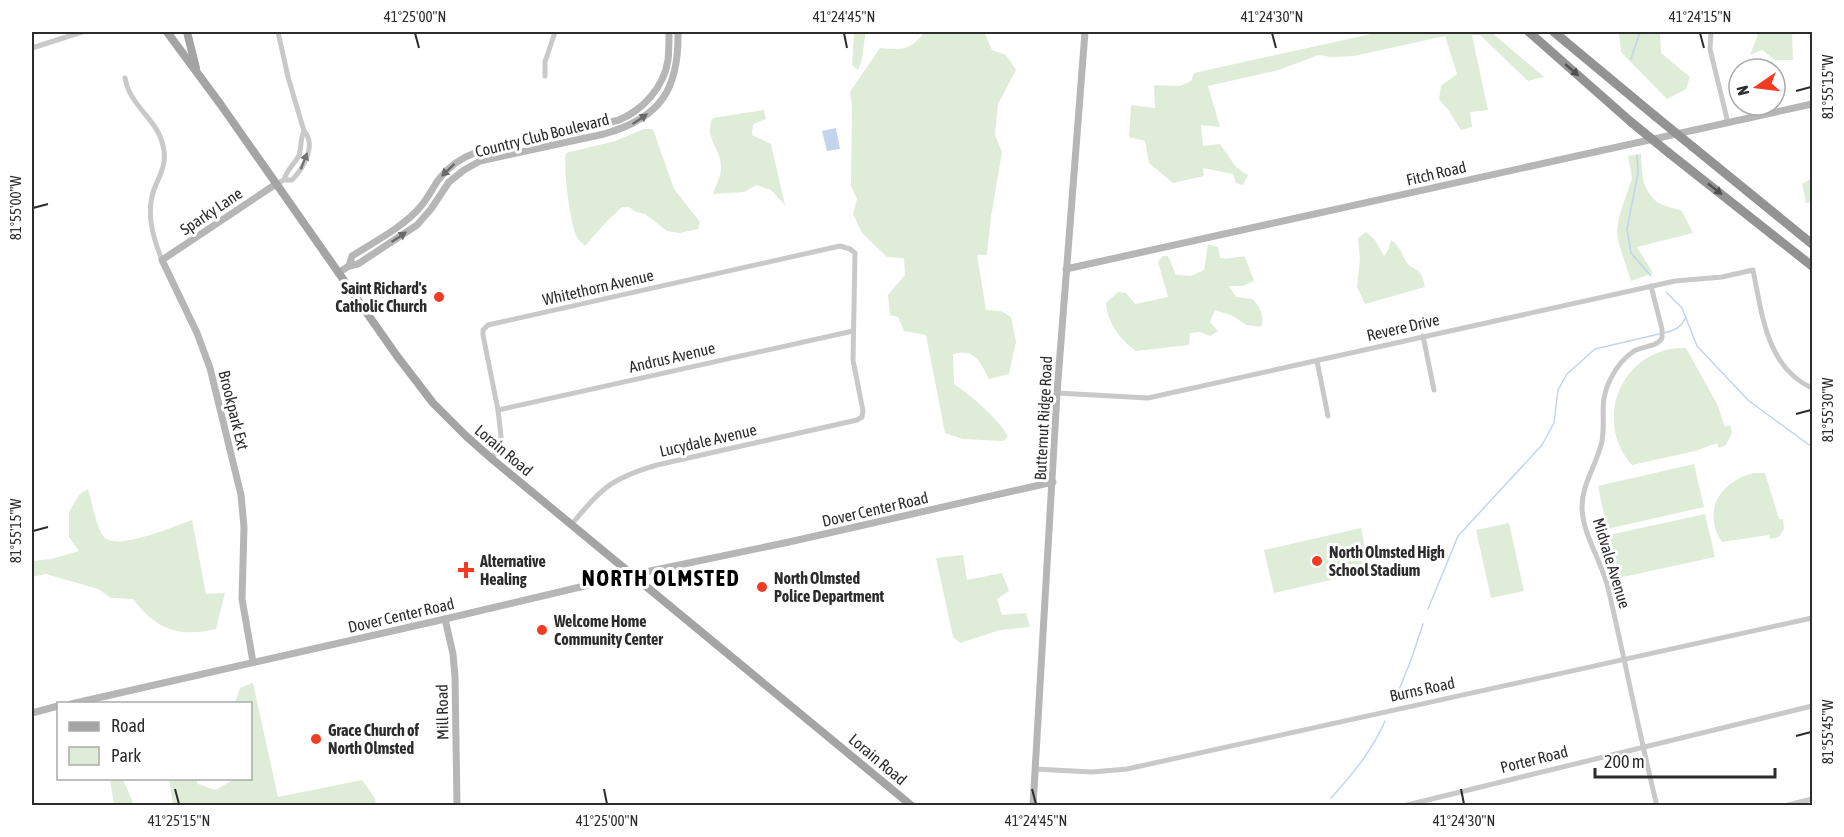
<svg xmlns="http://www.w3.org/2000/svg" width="1844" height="837" font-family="'Asap Condensed',sans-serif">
<rect width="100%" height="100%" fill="#fff"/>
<!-- green -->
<g fill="#dfecd8">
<path d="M854,32H866C863,44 864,59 858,70L852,65Z"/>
<path d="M925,32H984L992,50L1006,55L1016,70L998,104L995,135L1002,152L991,217L987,255H977L986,310L1001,311L1011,317L1016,342L1009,374L989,379C979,361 976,349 953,354L954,384C971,395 998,419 1008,436L1004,441L963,439L945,433L926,335L904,331L898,317L890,315L888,295L905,275L904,258L887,257L862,233L853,214L857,199L851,186L852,106L850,92L880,48C904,50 909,51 925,32Z"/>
<polygon points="1380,32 1491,32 1544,77 1528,81 1480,35 1472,35 1488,110 1470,112 1472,127 1461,130 1449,111 1439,99 1441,86 1457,74 1445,36 1354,56 1331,57 1318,55 1279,70 1208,86 1220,127 1201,125 1203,146 1220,144 1236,167 1248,175 1243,185 1236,183 1233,174 1203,168 1204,176 1173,183 1149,163 1145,141 1129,137 1131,105 1155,108 1154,85 1180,86 1191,81 1194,73"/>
<polygon points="1619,32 1660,32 1661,53 1690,77 1686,89 1667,99 1621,52"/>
<polygon points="1759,32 1792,32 1793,60 1775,60 1762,50 1750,55"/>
<path d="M764,110L766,119L753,124L752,135L771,144L785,205L771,190L756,185L744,192L713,194C715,187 720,178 721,170C723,150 702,136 713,118Z"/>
<path d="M644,129H653L674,189L700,222L698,229L679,233L667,231L645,214L636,212L629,207H622L607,221L585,246C583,243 580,242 578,239C570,226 563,169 566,153L615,141Z"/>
<path d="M1641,154C1642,172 1641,191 1659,203C1665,207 1675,208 1682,211L1693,233L1637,247L1653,273L1631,281L1618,241L1617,231L1619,217L1632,178L1628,156Z"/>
<polygon points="1812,178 1812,202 1806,203 1802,184"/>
<path d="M1366,232L1375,240L1384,256L1389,248L1391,240C1400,245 1402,256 1408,264C1412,269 1417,268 1420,273C1423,277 1424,283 1425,287L1365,304L1357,287L1360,259L1358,238Z"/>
<path d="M1208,244L1218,247L1220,258C1230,260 1236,256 1245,257L1254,281L1243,286H1229L1236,297L1253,299C1260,308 1265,315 1261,327L1246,325L1233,316L1215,310L1210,322L1218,331L1210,336L1200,332L1190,333L1189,345L1136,351C1120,340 1107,322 1106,303L1118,292L1126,293L1135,304L1168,297L1158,262L1163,256H1168L1176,275L1191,276L1204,270Z"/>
<path d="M1686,348L1717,404L1725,427L1730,425L1732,433L1726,445L1719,448L1717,443L1695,451L1632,465C1591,418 1624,346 1686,348Z"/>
<polygon points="1694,464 1704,507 1607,529 1598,486"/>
<path d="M1754,473H1765L1779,519H1783L1784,529L1779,537L1770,539L1769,535L1722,542C1701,510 1721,481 1754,473Z"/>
<path d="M88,489C92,501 96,529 105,538C120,550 175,526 192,520L206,594L225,593L216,629C178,638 156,629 133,599L111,598L98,589L46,574L32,577V561L51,559L79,551L69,537V512L79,495Z"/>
<polygon points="1705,514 1715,557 1618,578 1609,535"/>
<polygon points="1509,523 1524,591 1491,598 1476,530"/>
<polygon points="1361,528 1370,571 1274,593 1264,550"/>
<polygon points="963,555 967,580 1002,573 1009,591 997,599 1002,615 1026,613 1030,627 1000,630 960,643 953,637 936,558"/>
<polygon points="253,683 278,797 362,780 375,798 376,805 173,805 169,779 196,779 198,784 216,790 234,779 250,778 250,704 232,703 236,700 240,688"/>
<polygon points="110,779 123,779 134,805 114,805"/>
</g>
<!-- water -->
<polygon fill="#c3d4ed" points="836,128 840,149 827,151 822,131"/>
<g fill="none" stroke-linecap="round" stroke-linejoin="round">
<!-- stream -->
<g stroke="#c3d4ed" stroke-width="1.5">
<polyline points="1631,59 1640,32"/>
<polyline points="1637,155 1638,173 1627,229 1631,253 1651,276"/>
<polyline points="1666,292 1682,308 1697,346 1749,401 1812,447"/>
<path d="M1664,333C1675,330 1681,328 1686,317"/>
<polyline points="1428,609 1458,536 1542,445 1554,423 1558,390 1567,374 1595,349 1659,334"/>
<polyline points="1394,702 1411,660 1423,624"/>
<path d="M1331,798C1352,775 1372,751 1385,721"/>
</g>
<!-- street -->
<g stroke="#c9c9c9" stroke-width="5">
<polyline points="1711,32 1710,49 1728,123"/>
<polyline points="32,48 82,32"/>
<polyline points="545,76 545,62 555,32"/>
<path d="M125,78C126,82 127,87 129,91C140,114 160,123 164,151C166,165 160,175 155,187C145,211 153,238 162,260"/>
<path d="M284,180C286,170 295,164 299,155C302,147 300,138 304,131"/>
<path d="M276,184L284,180H292C303,169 317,145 304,131L288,77L278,32"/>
<path d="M1651,286L1662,329V338C1657,347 1643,346 1634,351C1625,357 1616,368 1611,378C1598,403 1606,417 1602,441C1597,465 1581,484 1582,510C1584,537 1602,562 1608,588C1625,660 1639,733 1657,806"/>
<polyline points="1423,336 1434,390"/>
<polyline points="1317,361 1328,416"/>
<path d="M1057,393L1148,398L1675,281L1722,277L1753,270C1762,313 1766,367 1812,388"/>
<polyline points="498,410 853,331"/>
<path d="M492,459L500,444L501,436L498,410L483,335V330L488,325L840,246L850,249L855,253L853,360L863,411L862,417L857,420L657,465C612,478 601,488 572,524"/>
<polyline points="1035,769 1092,772 1127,769 1812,618"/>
<polyline points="1403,806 1812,706"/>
<polyline points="1784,806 1812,799"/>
</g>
<!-- secondary -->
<g stroke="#b6b6b6" stroke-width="7">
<path d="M349,266L352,256C374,242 405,226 421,206C428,198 433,187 439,179C449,166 463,157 477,152L619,120C643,110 664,87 668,60C669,51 669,41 669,32"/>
<polyline points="1066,269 1812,104"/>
<path d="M338,273L349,266L358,264L417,225L431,209L449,182L464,170L480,161L604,134C661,118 679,89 678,32"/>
<polyline points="445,619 453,654 455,677 457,806"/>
<polyline points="253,662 242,599 244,527 241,495 210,368 197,333 162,260 276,184"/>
<polyline points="71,704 445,619 631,575 789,542 1053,482"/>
<polyline points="32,713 58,706"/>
<polyline points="1033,806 1057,393 1085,32"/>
</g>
<!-- primary -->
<g stroke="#a4a4a4" stroke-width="8">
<polyline points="167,32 221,105 397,356 433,403 466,436 492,459 912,806"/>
<polyline points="187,32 196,68"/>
</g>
<!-- highway -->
<g stroke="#939393" stroke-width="9">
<polyline points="1529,32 1631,122"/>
<polyline points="1554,32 1655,116"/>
<polyline points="1693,147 1812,244"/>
<polyline points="1669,153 1812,266"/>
</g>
<!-- highway-bridge -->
<g stroke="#939393" stroke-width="9">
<polyline points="1655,116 1693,147"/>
<polyline points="1631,122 1669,153"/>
</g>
</g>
<!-- one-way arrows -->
<defs><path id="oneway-solid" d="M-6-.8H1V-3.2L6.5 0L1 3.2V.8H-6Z" transform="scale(1.5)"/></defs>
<g fill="#505050">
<use href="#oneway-solid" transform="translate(1572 70) rotate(41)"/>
<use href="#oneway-solid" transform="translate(1715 189) rotate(38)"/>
</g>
<g fill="#6a6a6a">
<use href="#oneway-solid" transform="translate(640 119) rotate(-34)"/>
<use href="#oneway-solid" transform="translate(448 170) rotate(136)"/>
<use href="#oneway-solid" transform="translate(399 237) rotate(-34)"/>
</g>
<use fill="#737373" href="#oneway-solid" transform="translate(304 161) rotate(-69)"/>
<!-- ticks -->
<path fill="none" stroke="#2c2c2c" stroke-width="2" d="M415,33L419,48M844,33L847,48M1272,33L1276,48M1700,33L1704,48M1796,91L1811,87M33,208L48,204M1796,414L1811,410M33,531L48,527M1796,736L1811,732M175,789L179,804M604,789L607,804M1032,789L1036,804M1461,789L1464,804"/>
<!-- markers -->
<g fill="#f23b20" stroke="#fff" stroke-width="2">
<circle cx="439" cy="297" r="6"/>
<circle cx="1317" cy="561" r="6"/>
<path d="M463 561h6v6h6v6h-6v6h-6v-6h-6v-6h6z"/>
<circle cx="762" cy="587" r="6"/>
<circle cx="542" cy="630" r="6"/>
<circle cx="316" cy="739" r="6"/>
</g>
<g text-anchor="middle" stroke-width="6" stroke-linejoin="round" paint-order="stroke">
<!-- street labels -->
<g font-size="16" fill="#2c2c2c" stroke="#fff">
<text transform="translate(542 135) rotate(-14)" y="6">Country Club Boulevard</text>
<text transform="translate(1436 173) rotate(-13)" y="6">Fitch Road</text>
<text transform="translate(211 211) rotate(-34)" y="6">Sparky Lane</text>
<text transform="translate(598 287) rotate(-13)" y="6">Whitethorn Avenue</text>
<text transform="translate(1403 327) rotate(-13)" y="6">Revere Drive</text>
<text transform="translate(672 357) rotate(-13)" y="6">Andrus Avenue</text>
<text transform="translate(234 410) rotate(76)" y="6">Brookpark Ext</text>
<text transform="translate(1043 418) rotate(-87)" y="6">Butternut Ridge Road</text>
<text transform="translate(708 440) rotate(-13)" y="6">Lucydale Avenue</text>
<text transform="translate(504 450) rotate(40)" y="6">Lorain Road</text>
<text transform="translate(875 509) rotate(-13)" y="6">Dover Center Road</text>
<text transform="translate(1612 563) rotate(73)" y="6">Midvale Avenue</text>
<text transform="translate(401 615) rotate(-13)" y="6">Dover Center Road</text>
<text transform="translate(1422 689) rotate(-12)" y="6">Burns Road</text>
<text transform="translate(442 712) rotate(-91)" y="6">Mill Road</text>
<text transform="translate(878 759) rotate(40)" y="6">Lorain Road</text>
<text transform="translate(1534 759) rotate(-14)" y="6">Porter Road</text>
</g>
<!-- poi labels -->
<g font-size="16" font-weight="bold" fill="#2c2c2c" stroke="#fff" text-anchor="start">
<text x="427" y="294" text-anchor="end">Saint Richard's<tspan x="427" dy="18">Catholic Church</tspan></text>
<text x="1329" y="558">North Olmsted High<tspan x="1329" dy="18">School Stadium</tspan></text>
<text x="480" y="567">Alternative<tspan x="480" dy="18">Healing</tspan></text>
<text x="774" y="584">North Olmsted<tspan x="774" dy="18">Police Department</tspan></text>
<text x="554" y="627">Welcome Home<tspan x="554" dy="18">Community Center</tspan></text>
<text x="328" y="736">Grace Church of<tspan x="328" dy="18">North Olmsted</tspan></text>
</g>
<!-- district labels -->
<g font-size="22" font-weight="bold" letter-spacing="1.5" fill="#000" stroke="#fff">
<text x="661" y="586">NORTH OLMSTED</text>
</g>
</g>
<!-- border -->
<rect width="1844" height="837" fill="none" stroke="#ffffff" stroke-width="66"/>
<!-- legend -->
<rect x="57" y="702" width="195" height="78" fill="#ffffff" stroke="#ababab" stroke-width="1.5"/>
<rect x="69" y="722" width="30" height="9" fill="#a4a4a4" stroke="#ababab" stroke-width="1.5"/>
<text x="111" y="732" font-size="18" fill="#2c2c2c">Road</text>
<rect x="69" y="747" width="30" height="18" fill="#dfecd8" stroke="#ababab" stroke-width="1.5"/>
<text x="111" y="762" font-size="18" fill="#2c2c2c">Park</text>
<!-- north arrow -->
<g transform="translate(1757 87) rotate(256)"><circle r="28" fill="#ffffff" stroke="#ababab" stroke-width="1.5"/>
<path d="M0-4.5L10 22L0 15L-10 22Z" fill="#f23b20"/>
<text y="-9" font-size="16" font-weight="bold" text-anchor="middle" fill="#2c2c2c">N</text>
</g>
<!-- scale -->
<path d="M1595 768v9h180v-9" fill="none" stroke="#2c2c2c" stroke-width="3"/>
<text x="1604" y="768" font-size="18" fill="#2c2c2c" stroke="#ffffff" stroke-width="4.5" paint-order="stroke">200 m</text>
<rect x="33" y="33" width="1778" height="771" fill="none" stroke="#2c2c2c" stroke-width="2"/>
<g font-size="15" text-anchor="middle" fill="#2c2c2c">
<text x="415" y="22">41°25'00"N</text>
<text x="844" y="22">41°24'45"N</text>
<text x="1272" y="22">41°24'30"N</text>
<text x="1700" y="22">41°24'15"N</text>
<text transform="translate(1828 87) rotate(-90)" y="5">81°55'15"W</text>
<text transform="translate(16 208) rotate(-90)" y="5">81°55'00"W</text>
<text transform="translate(1828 410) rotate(-90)" y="5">81°55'30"W</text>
<text transform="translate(16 531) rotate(-90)" y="5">81°55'15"W</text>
<text transform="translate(1828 732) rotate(-90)" y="5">81°55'45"W</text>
<text x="179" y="826">41°25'15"N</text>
<text x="607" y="826">41°25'00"N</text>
<text x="1036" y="826">41°24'45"N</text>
<text x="1464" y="826">41°24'30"N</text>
</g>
</svg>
